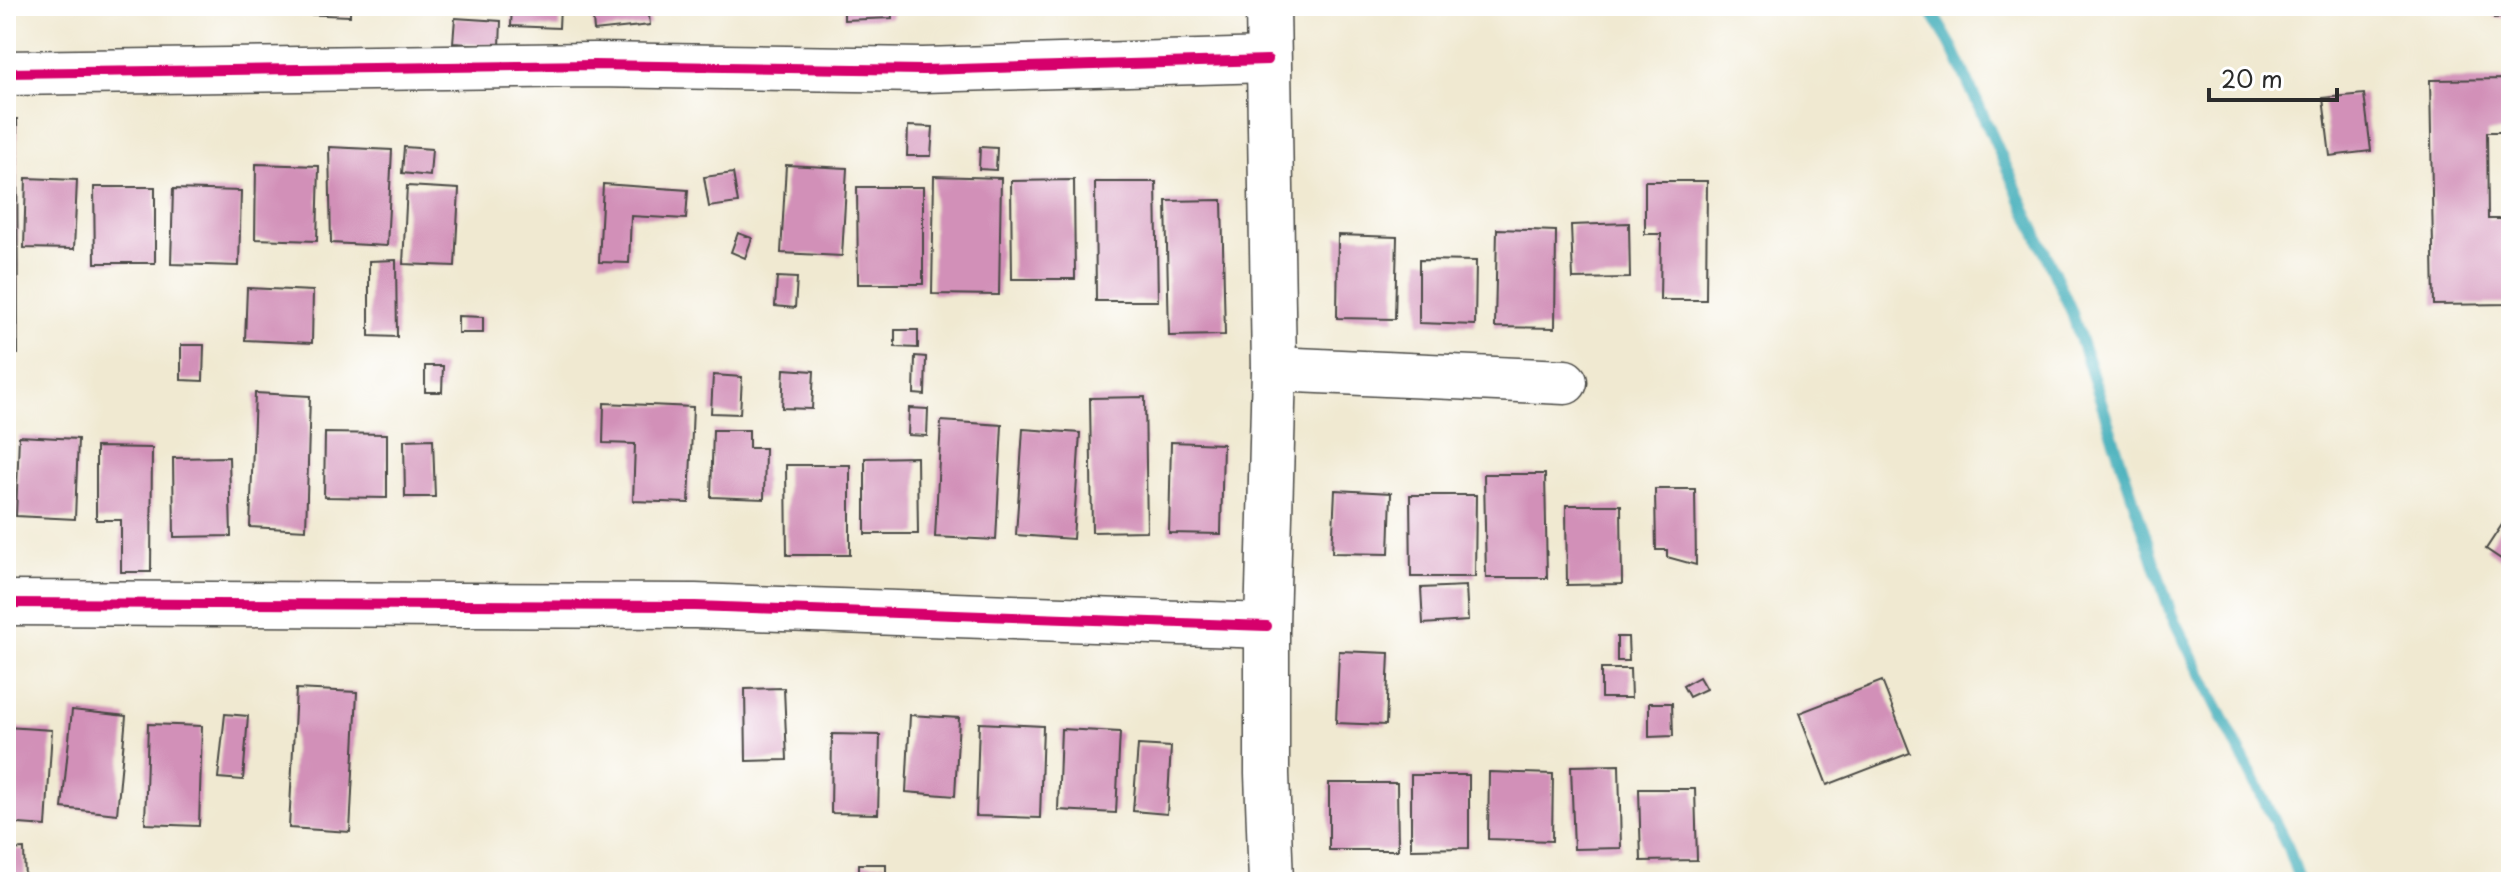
<svg xmlns="http://www.w3.org/2000/svg" width="2517" height="888" font-family="'Playpen Sans',sans-serif">
<rect width="100%" height="100%" fill="#fff"/>
<filter id="ink" filterUnits="userSpaceOnUse"><feTurbulence type="fractalNoise" baseFrequency=".0125" numOctaves="2"/><feDisplacementMap in="SourceGraphic" scale="16" xChannelSelector="R" yChannelSelector="G"/><feConvolveMatrix kernelMatrix="1 2 1 2 8 2 1 2 1" color-interpolation-filters="sRGB"/></filter>
<filter id="wash" filterUnits="userSpaceOnUse"><feTurbulence type="fractalNoise" baseFrequency=".006" numOctaves="4" result="noise"/><feDisplacementMap in="SourceGraphic" scale="32" xChannelSelector="R" yChannelSelector="G"/><feGaussianBlur stdDeviation="1.8" result="paint"/><feColorMatrix in="noise" values="0 0 0 0 0 0 0 0 0 0 0 0 0 0 0 0 0 1.4 0 .05"/><feComposite in="paint" operator="in"/></filter>
<g filter="url(#wash)">
<rect width="100%" height="100%" fill="#f0e9d1"/>
<g fill="none" stroke-linecap="round" stroke-linejoin="round">
<!-- stream -->
<polyline stroke="#3cacb8" stroke-width="12" points="1928,6 1952,47 2071,310 2171,614 2288,848 2300,882"/>
</g>
<g id="blocks">
<!-- building -->
<g fill="#d290b8">
<polygon points="300,6 350,6 350,16 299,14"/>
<polygon points="512,6 560,6 559,28 511,26"/>
<polygon points="592,6 648,6 650,25 594,31"/>
<polygon points="844,6 891,6 892,18 844,20"/>
<rect x="928" y="6" width="49" height="5"/>
<polygon points="2494,6 2511,6 2511,17 2494,18"/>
<polygon points="455,18 501,21 500,46 453,43"/>
<polygon points="2511,79 2511,132 2487,132 2488,219 2511,219 2511,304 2434,305 2430,80"/>
<polygon points="2364,94 2371,151 2330,156 2323,98"/>
<polygon points="6,119 17,119 18,354 6,354"/>
<polygon points="908,126 933,127 931,156 907,156"/>
<polygon points="329,147 392,150 387,246 331,243"/>
<polygon points="404,147 432,149 430,176 402,173"/>
<polygon points="980,147 997,148 996,170 979,169"/>
<polygon points="256,164 319,166 317,241 255,239"/>
<polygon points="786,165 847,168 842,256 781,253"/>
<polygon points="733,173 738,203 709,207 704,177"/>
<polygon points="934,176 1001,178 999,295 932,294"/>
<polygon points="26,178 77,180 74,249 24,248"/>
<polygon points="1074,180 1075,279 1012,279 1011,181"/>
<polygon points="1645,181 1707,181 1706,300 1660,300 1661,234 1645,234"/>
<polygon points="1095,182 1156,182 1158,301 1096,301"/>
<polygon points="603,184 688,190 686,219 631,216 629,263 599,262"/>
<polygon points="407,186 459,189 455,266 403,264"/>
<polygon points="94,187 155,187 155,263 95,263"/>
<polygon points="857,187 923,187 923,284 858,284"/>
<polygon points="173,189 241,191 239,266 171,264"/>
<polygon points="1222,200 1225,335 1169,336 1166,201"/>
<polygon points="1629,223 1630,278 1573,279 1571,225"/>
<polygon points="1497,229 1556,231 1555,328 1495,327"/>
<polygon points="738,233 752,238 745,258 731,252"/>
<polygon points="1338,235 1397,237 1395,319 1337,318"/>
<polygon points="396,260 397,337 369,336 369,261"/>
<polygon points="1419,260 1476,261 1475,325 1419,323"/>
<polygon points="777,277 797,278 795,308 775,306"/>
<polygon points="247,288 313,291 312,343 245,340"/>
<polygon points="458,316 483,317 483,333 458,333"/>
<polygon points="895,330 918,330 918,348 895,347"/>
<polygon points="181,345 204,345 203,381 181,380"/>
<polygon points="915,356 926,357 925,395 914,394"/>
<polygon points="425,366 443,366 442,392 425,392"/>
<polygon points="784,369 814,371 812,409 782,408"/>
<polygon points="713,375 742,377 740,414 711,413"/>
<polygon points="255,393 310,396 306,530 250,527"/>
<polygon points="1145,397 1147,531 1092,532 1090,398"/>
<polygon points="604,403 693,407 689,503 633,501 635,444 603,443"/>
<polygon points="909,408 928,409 927,436 908,435"/>
<polygon points="941,421 1002,425 996,540 935,537"/>
<polygon points="1023,429 1080,433 1073,539 1016,535"/>
<polygon points="713,430 749,430 749,448 765,448 764,499 711,497"/>
<polygon points="325,433 387,434 387,498 324,497"/>
<polygon points="19,436 78,439 75,519 16,516"/>
<polygon points="433,439 435,497 405,497 404,440"/>
<polygon points="1171,442 1223,444 1221,534 1169,533"/>
<polygon points="96,447 152,448 151,572 121,572 121,520 96,520"/>
<polygon points="229,457 231,536 174,537 173,458"/>
<polygon points="917,457 918,534 865,534 865,458"/>
<polygon points="786,465 850,465 850,555 787,555"/>
<polygon points="1484,474 1545,474 1547,578 1486,578"/>
<polygon points="1655,489 1695,489 1696,565 1667,557 1667,550 1656,550"/>
<polygon points="1335,490 1391,493 1389,554 1332,553"/>
<polygon points="1410,495 1476,495 1475,577 1411,577"/>
<polygon points="1566,505 1621,505 1622,584 1567,585"/>
<polygon points="2511,511 2511,543 2501,559 2486,549"/>
<polygon points="1466,586 1468,621 1423,624 1421,588"/>
<polygon points="1617,637 1628,637 1629,661 1617,661"/>
<polygon points="1339,651 1389,653 1386,725 1336,723"/>
<polygon points="1601,669 1630,669 1631,698 1601,698"/>
<polygon points="1699,677 1706,689 1689,697 1683,686"/>
<polygon points="1882,681 1910,753 1827,785 1799,713"/>
<polygon points="784,688 787,760 746,761 745,689"/>
<polygon points="296,689 357,692 350,832 289,828"/>
<polygon points="1649,703 1672,703 1673,736 1649,737"/>
<polygon points="72,710 126,716 117,814 62,808"/>
<polygon points="225,714 248,716 243,780 218,778"/>
<polygon points="910,715 959,718 955,796 906,792"/>
<polygon points="979,723 1043,726 1040,818 976,816"/>
<polygon points="148,724 202,726 199,826 145,824"/>
<polygon points="6,727 52,730 46,826 6,823"/>
<polygon points="1061,729 1120,732 1116,813 1058,810"/>
<polygon points="832,734 880,735 878,814 831,813"/>
<polygon points="1138,745 1171,747 1167,814 1133,811"/>
<polygon points="1619,765 1621,848 1574,849 1571,766"/>
<polygon points="1489,772 1553,774 1552,841 1488,839"/>
<polygon points="1411,775 1469,775 1469,848 1411,849"/>
<polygon points="1329,783 1397,783 1398,850 1329,850"/>
<polygon points="1639,789 1695,789 1697,860 1641,861"/>
<polygon points="24,849 25,882 6,882 6,850"/>
<rect x="859" y="864" width="27" height="18"/>
</g>
</g>
</g>
<g filter="url(#ink)">
<use href="#blocks" fill-opacity="0" stroke="#494844" stroke-width="2"/>
<g fill="none" stroke-linecap="round" stroke-linejoin="round">
<!-- minor casing -->
<g stroke="#494844" stroke-width="47">
<g id="minor">
<polyline points="1268,6 1274,369 1267,626 1267,774 1271,882"/>
<polyline points="6,73 594,65 923,70 1268,60"/>
<polyline points="1274,369 1565,382"/>
<polyline points="6,603 695,606 1267,626"/>
</g>
</g>
<!-- minor -->
<use href="#minor" stroke="#fff" stroke-width="44"/>
<!-- cycleway casing -->
<g stroke="#fff" stroke-width="15">
<g id="cycleway">
<polyline points="6,73 594,65 923,70 1268,60"/>
<polyline points="6,603 695,606 1267,626"/>
</g>
</g>
<!-- cycleway -->
<use href="#cycleway" stroke="#d6006c" stroke-width="10"/>
</g>
</g>
<!-- margin -->
<rect width="2517" height="888" fill="none" stroke="#fff" stroke-width="32"/>
<!-- scale -->
<path d="M2209 88v12h128v-12" fill="none" stroke="#2b2b2b" stroke-width="4"/>
<text x="2221" y="88" font-size="24" fill="#2b2b2b" stroke="#ffffff" stroke-width="6" paint-order="stroke">20 m</text>
</svg>
